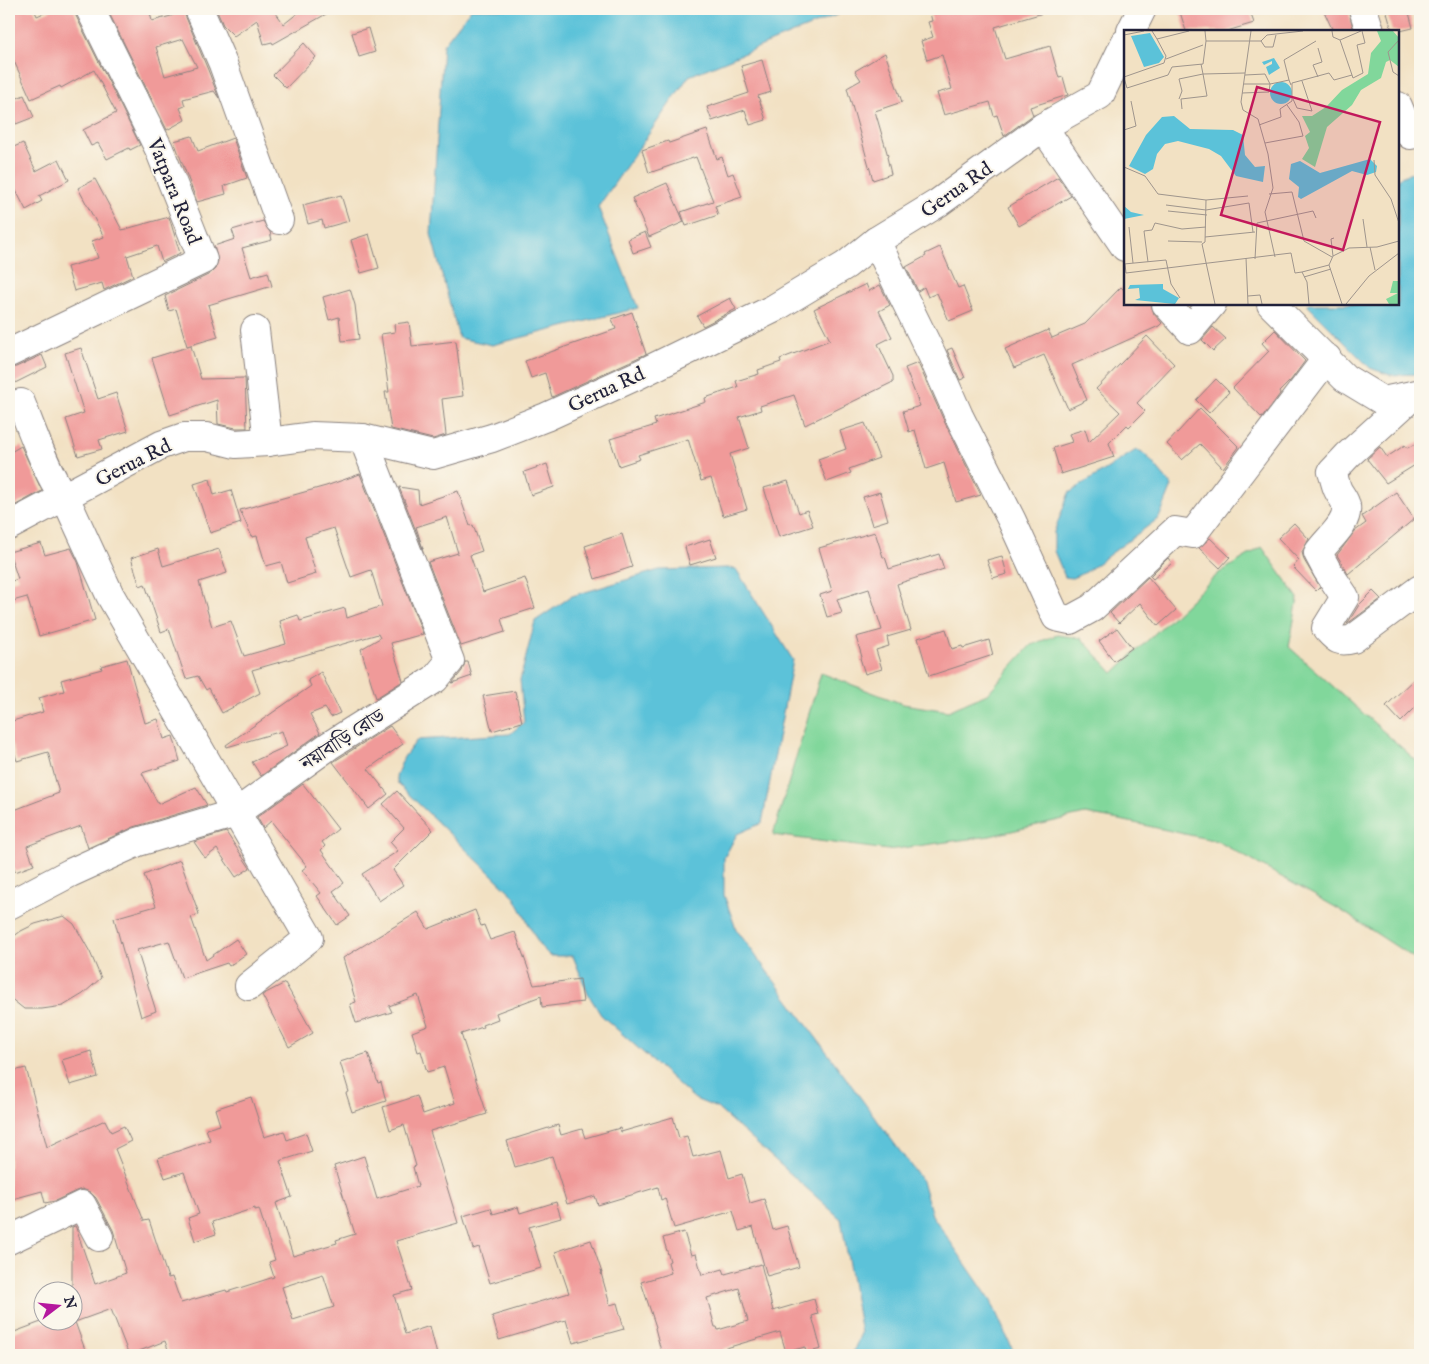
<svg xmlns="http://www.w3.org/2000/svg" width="1429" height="1364" font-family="'IM FELL English','Noto Serif Bengali',serif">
<rect width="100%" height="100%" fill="#fbf7ec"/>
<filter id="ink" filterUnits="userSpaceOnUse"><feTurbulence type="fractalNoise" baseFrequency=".02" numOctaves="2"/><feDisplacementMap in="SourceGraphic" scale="10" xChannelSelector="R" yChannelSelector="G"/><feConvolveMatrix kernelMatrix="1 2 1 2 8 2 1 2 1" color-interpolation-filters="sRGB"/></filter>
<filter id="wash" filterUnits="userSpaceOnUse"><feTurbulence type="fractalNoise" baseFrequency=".0096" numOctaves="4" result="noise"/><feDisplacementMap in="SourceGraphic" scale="20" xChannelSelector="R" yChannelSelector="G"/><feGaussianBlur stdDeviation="1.12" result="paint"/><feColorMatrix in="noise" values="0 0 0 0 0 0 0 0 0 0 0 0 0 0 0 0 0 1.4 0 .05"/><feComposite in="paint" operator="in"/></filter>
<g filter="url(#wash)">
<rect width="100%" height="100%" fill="#f2e1c3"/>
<!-- green -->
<polygon fill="#81d79b" stroke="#527c6b" points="1262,547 1298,598 1289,647 1420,764 1420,962 1339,909 1217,841 1125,821 1085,814 990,836 888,850 773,835 821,673 903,704 948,711 987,694 1031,645 1057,635 1081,638 1113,673 1219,573"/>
<!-- water -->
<g fill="#5bc2d9" stroke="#3e728a">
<polygon points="471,9 851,9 689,76 598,207 638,308 492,345 459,338 431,234 443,45"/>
<polygon points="1420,170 1420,374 1390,375 1370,368 1308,306 1308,304 1398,304 1398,178"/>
<polygon points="1136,450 1146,455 1172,486 1159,518 1086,572 1072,578 1065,577 1054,551 1054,532 1069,493"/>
<polygon points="727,568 736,569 793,660 762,823 737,834 724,858 724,895 736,929 922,1181 932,1215 991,1301 1015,1355 852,1355 861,1333 841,1219 717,1108 695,1099 601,1015 588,994 573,956 550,956 540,946 514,896 398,784 396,776 404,757 417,740 510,734 524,722 520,680 535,621 572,596 659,570"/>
</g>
<g id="blocks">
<!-- building -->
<g fill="#f09a99" fill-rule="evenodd">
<polygon points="9,9 34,9 37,16 53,9 74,9 76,16 140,145 130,150 129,148 107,159 98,143 91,146 83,130 116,113 94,70 61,88 60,86 31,99 9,50"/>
<path d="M107,9H149L152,21L171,16L184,9L185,15L208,70L219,98L214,91L183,99L185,106L180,108L185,120L167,130ZM183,39L197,67L165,76L156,47Z"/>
<polygon points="216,9 273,9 284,24 303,9 335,9 273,44 272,42 264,44 257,20 234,36 223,25"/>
<polygon points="929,9 1043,9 1043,13 995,27 1005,59 1050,46 1059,78 1063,77 1068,95 1030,107 1033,115 1004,136 997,115 994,116 990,102 944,115 937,93 952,89 942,55 927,60 921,41 933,37 928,22 932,21"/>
<polygon points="1179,9 1249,9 1254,23 1227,31 1186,31"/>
<polygon points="1323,9 1348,9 1354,31 1333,31"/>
<polygon points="1386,9 1408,9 1413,28 1400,31 1392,31"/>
<polygon points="368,28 375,52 359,57 352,33"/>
<polygon points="304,43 316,57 286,88 273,75"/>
<polygon points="885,53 902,102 875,111 888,156 887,157 891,174 873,180 847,88 861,80 855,71"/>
<polygon points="762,60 771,92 758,96 766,120 750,125 745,110 712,121 707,107 749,93 741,66"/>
<polygon points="24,95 34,117 16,124 9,107 9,102"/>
<polygon points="707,130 717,159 722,157 728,175 733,173 742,197 715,206 718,215 686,226 681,212 713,201 696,157 649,173 642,150 668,141 669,143"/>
<polygon points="192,136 198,151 233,138 247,178 224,186 226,194 197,202 174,141"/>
<polygon points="23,143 36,171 59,159 69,180 39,196 42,201 26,210 9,177 9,149"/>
<polygon points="1058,177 1071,196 1019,226 1008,207"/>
<polygon points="95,179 122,230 169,217 180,253 162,262 157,246 127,256 133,276 104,290 102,283 74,291 67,267 98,258 92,241 104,237 78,188"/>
<polygon points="667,183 684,222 649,237 632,198"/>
<polygon points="341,195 349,221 324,228 322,220 308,224 303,205"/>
<polygon points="263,221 270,232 272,240 242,248 251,277 268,272 272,286 208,305 218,337 187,346 176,309 169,311 165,296 210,274 215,269 218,261 214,246 235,239 232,230"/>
<polygon points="645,232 651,247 633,253 628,239"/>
<polygon points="369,234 379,268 361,273 351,240"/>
<polygon points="940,247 958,288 963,286 973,311 949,321 937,293 928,297 924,287 918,291 906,267 926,256 925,254"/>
<polygon points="866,284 869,291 880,285 890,305 879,311 892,337 878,344 893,376 893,382 805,425 794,395 760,406 761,410 739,417 749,448 730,454 747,509 723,516 711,478 701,481 688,439 638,455 640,459 619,466 610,439 656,425 654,419 706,402 705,398 738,387 736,381 759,374 758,370 781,362 780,359 830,340 814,309"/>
<polygon points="1121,287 1125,291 1125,304 1151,304 1154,314 1162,323 1159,326 1072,365 1087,400 1068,409 1044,355 1014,368 1005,349 1048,330 1052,338 1085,324"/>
<polygon points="350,289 355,305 359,339 342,341 339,317 329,320 323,297"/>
<polygon points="730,298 736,309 703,326 697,316"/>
<polygon points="632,312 646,354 552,397 545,373 531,378 525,361 616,329 612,319"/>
<polygon points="409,322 412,346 456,341 463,396 442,399 446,435 433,439 391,429 385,392 389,392 381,334 395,332 394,324"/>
<polygon points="1213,327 1226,339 1213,351 1202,340"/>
<polygon points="1275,330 1305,361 1291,380 1279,392 1280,394 1262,418 1233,388 1269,351 1262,343"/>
<polygon points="1147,336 1174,364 1137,403 1145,411 1129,427 1127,425 1109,443 1114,457 1061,474 1053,448 1072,442 1069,434 1085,429 1089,442 1120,412 1096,389"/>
<polygon points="191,346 201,379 245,378 247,428 236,428 218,424 217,400 170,415 152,358"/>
<polygon points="81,348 98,399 116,393 128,431 99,440 102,449 78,456 66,419 84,413 65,353"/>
<polygon points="952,348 965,378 960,380 947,350"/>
<polygon points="42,355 47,367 9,386 9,368 16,367"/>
<polygon points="918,363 945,423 981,495 956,502 944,463 926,469 915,430 909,432 903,411 920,406 905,368"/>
<polygon points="1216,379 1229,392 1209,413 1196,400"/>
<polygon points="1200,408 1239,447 1223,468 1200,444 1182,460 1167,444"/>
<polygon points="865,423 879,458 849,469 851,473 827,482 818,459 846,449 840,431"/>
<polygon points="1420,442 1420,462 1386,483 1367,459 1380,447 1387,457 1405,445 1407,448"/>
<polygon points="21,446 42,491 14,506 9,494 9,453"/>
<polygon points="547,464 554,487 531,495 524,472"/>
<polygon points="360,474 423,634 391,643 403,681 376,698 361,649 380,638 378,634 252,670 260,693 222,713 209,688 206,690 198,676 186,679 169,629 161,632 145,584 140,586 131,558 158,549 163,566 219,549 227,573 199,582 212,627 231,621 244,656 286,644 280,621 298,615 300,621 345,608 347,618 382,606 371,570 351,577 334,528 305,537 316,574 287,583 281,562 266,566 257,536 252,537 240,510 326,486"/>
<polygon points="210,479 214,495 231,490 241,523 210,533 194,484"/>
<polygon points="788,481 799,513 807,510 813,526 779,537 764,488"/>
<polygon points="399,487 418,490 419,504 458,491 470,526 473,525 482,551 470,555 483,592 525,578 535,608 501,619 505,632 461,646 428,562 458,553 447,517 416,527 423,549"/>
<polygon points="880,492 888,520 872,525 863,497"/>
<polygon points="1396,492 1414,519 1348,574 1337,555 1355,531 1366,523 1362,516"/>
<polygon points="1294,523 1309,539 1302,552 1304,560 1320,587 1316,591 1293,567 1299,560 1278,538"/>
<polygon points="875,532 883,557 885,557 889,569 939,554 944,569 897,584 911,630 887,637 889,646 876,650 882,669 865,674 860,658 862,657 856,637 882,630 869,589 837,599 842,613 827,617 820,595 832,591 819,548"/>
<polygon points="622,534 632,567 595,579 585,546"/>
<polygon points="1210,538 1230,557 1220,568 1199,548"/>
<polygon points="710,539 716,557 690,565 685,547"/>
<polygon points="41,543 45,555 71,548 78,562 95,620 39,636 27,597 9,602 9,582 18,579 9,552"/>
<polygon points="1002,556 1007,574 993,578 987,560"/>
<polygon points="1168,558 1172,563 1153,579 1150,576"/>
<polygon points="1148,577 1176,610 1158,626 1140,603 1119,623 1110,613"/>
<polygon points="1373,591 1381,599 1347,624 1359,605"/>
<polygon points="1117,628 1132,648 1114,661 1099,641"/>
<polygon points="946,629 952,649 962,646 963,648 989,640 993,655 929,676 918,638"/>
<polygon points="127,659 145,723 158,719 164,739 173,736 180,761 142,773 158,804 196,787 207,805 134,827 88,848 81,826 27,846 34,865 15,872 9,854 9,812 59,793 48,752 17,761 11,742 9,742 9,722 43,712 39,698 64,691 61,680 102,669 101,666"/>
<polygon points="465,662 468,662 472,676 452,683 462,671"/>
<polygon points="321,672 340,713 331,717 325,708 310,714 320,733 261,776 252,762 287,746 282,731 227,747 226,745 311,686 308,680"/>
<polygon points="1420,673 1420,703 1401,722 1386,706"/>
<polygon points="515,691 522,722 492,731 483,696"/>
<polygon points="390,726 403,744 368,769 388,794 369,809 333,762"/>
<polygon points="303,784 338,829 322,842 325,846 321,850 344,883 333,891 350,916 337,925 317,896 321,893 302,870 307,866 271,821 263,828 257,817"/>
<polygon points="397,791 433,830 393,870 403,885 379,901 362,874 398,851 390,842 404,828 383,804"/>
<polygon points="226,832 250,868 236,877 217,849 205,858 194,842"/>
<polygon points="180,860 199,914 191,917 206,960 236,939 246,954 229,966 227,963 182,978 169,941 137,950 156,1011 141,1017 114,918 156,906 144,875"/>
<path d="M475,910L481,926L484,925L490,940L515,932L534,985L580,979L583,1002L542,1007L541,996L496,1013L498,1019L482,1025L483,1027L461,1034L487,1114L430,1131L458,1223L396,1241L412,1290L394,1295L405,1334L430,1326L437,1355H170L165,1341L129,1355L111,1309L75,1322L87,1355H13L9,1345V1334L41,1322H72V1227L75,1226L76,1228L95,1284L126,1273L113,1230L96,1198L90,1192L82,1189L76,1191L55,1201L45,1203L42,1191L9,1200V1072L26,1068L47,1147L105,1120L111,1132L124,1126L131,1141L115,1149L144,1221L149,1220L168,1278L172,1277L181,1303L226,1290L227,1292L274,1277L269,1262L275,1260L259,1209L255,1210V1208L212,1222L216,1234L195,1241L188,1218L199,1214L184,1172L165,1178L158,1158L210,1140L206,1129L220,1125L215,1109L251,1097L264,1137L284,1131L287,1140L306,1133L312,1151L280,1161L292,1197L276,1203L293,1256L337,1243L336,1240L355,1234L334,1166L364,1156L377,1199L418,1186L413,1167L416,1166L404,1125L390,1130L383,1107L417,1096L423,1114L455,1103L444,1067L427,1072L421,1051L418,1052L412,1032L428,1026L418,995L389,1006L392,1012L356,1023L350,1004L356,1002L343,958L418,912L428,929ZM323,1274L334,1307L293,1320L282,1287Z"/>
<polygon points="64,916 74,924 90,952 101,978 83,994 63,1006 42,1009 24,1009 9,997 9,940 21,931 35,924"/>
<polygon points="285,983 313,1033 289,1047 262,995"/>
<polygon points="91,1051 98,1077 70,1085 62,1060"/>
<polygon points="368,1053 378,1083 381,1082 386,1101 352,1112 346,1093 349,1092 340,1062"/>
<polygon points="673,1117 679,1138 687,1136 693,1157 721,1150 729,1178 742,1174 750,1203 764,1199 773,1230 787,1226 799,1267 767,1276 753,1227 739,1231 733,1211 674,1228 665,1198 661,1200 658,1187 598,1205 595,1196 567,1204 552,1156 515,1167 507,1141 558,1125 561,1135 582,1129 585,1138 620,1128 621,1132"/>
<polygon points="556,1202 561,1218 529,1227 541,1268 490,1283 479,1247 473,1249 463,1216 491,1208 493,1214 518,1207 520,1213"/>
<path d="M684,1232L691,1255L696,1254L702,1275L723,1269L725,1274L761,1264L773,1311L814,1299L818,1314L812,1316L821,1349L806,1353L805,1347L786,1352L780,1332L723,1349L725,1355H662L655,1328L656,1327L641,1282L671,1273L668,1262L670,1261L663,1238ZM739,1288L748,1321L718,1330L717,1327H715L707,1298Z"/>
<polygon points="591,1240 602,1273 601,1273 610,1305 617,1303 624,1329 573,1343 566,1320 499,1340 492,1316 569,1293 555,1252"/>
</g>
</g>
</g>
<g filter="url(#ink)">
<use href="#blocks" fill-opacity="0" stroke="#8a827f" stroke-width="1"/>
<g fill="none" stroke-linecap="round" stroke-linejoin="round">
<!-- minor casing -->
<g stroke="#8a827f" stroke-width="30">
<g id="minor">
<polyline points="199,9 223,64 279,220"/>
<polyline points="1363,9 1370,31"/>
<polyline points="1131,31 1142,9"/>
<polyline points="1398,106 1410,135 1420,133"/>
<polyline points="1043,127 1125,247"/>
<polyline points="876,241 932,355 959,416 1012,521 1056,617 1070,620 1092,608 1175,531 1193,534 1327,358"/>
<polyline points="1166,304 1190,330 1212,304"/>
<polyline points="1271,304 1345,378 1383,401 1417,394"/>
<polyline points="255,330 268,442"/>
<polyline points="9,353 203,260 159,149 90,9"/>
<path d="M1414,395L1348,455L1332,472C1334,477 1335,483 1337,488C1339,494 1345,499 1346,506C1349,524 1327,539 1318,553L1327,570L1345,597L1326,628C1336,639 1338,643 1353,639L1420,589"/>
<path d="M9,408L21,403C31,427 49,480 65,497L110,595L309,938L249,986"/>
<polyline points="9,526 161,445 184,437 207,437 235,444 268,442 312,436 363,438 433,455 492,438 546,417 638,375 773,309 846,265 876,241 938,203 1043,127 1100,95 1125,43"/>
<polyline points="9,905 70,873 138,842 236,813 330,745 435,679 450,661 363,438"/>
<polyline points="9,1240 82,1205 99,1237"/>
</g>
</g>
<!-- minor -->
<use href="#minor" stroke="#fff" stroke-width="28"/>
</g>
</g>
<g text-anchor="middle" stroke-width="4" stroke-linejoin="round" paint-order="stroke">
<!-- street labels -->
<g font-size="20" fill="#22223b" stroke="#fbf7ec">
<text transform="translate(956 189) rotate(-35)" y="7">Gerua Rd</text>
<text transform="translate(175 191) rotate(68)" y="7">Vatpara Road</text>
<text transform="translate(606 389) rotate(-25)" y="7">Gerua Rd</text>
<text transform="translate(133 462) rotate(-27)" y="7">Gerua Rd</text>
<text transform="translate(342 739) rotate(-33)" y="7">নয়াবাড়ি রোড</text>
</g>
</g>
<!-- overview -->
<g transform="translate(1124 30)">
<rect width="275" height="275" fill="#f2e1c3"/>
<path d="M253,1H269L275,8V37L266,30L262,32L257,48L237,60L228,75L203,97L191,137L178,129L185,118L181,106L186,102L178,86H188L202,77L218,60L244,44L247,23L257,11ZM269,251H275V274H265L262,269L274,263H266Z" fill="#81d79b"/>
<path d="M26,3L40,27L35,33L20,37L7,6ZM150,28L156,38L145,45L142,37L148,34V31L140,35L138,32ZM146 63a11 11 0 1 1 22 0a11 11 0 1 1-22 0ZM50,86L66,99L109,100L119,105L121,125L131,137L141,136L139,152L112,146L97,126L85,119L54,111L41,114L33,124L29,139L21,144L5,136L22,105L38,87ZM246,129L253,136L252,142L243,145L228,141L177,169L174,167L175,157L165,149L167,134L176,131L196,143ZM0,176L7,182L20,185L0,189ZM39,254V259L55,268L51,274L11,270L16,268L15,258L4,259L6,255Z" fill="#5bc2d9"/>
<path fill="none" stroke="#9f958d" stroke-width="1" d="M28,1L33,9L65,1M81,1L82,11H137L143,5L179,1M127,1L117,72L119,80L134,89L144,124L149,158L141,182L151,227M0,5L20,1M216,10L237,1M275,10L264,22L269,42L275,46M137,11L141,17H149L152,5M194,18L198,32L189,35L194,47M42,29L79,15M228,45L229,48L239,43L233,15L241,13L238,1M0,47L40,33L42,26L33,9M0,48L3,58L44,45L48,37L79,34L82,11M165,50L160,30L192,11M120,54H146L141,44L121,45M118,63L145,62L146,54L156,52L165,50L167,55M55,69L58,61L55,49L79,44L77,34M169,69L173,78L188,81L178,51M58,79L57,69L83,66L79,44L121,43M135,95L157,87L156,79L168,71V53L205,43L210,50L228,45L216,10L209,7L208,1M0,100L12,96L7,71M141,113L179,106L175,92L163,75M250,130L251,145L267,169L275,193M0,137L21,146L34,164L82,170L124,166M145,164L168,162L180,211L208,227M82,170L81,212L78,214L91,274M42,175L82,180L125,173L129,202M44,181L83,185M239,189L243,217M5,197L9,233M81,207L131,202M44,211L78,212M246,217L251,240M209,226L207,209L210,208M122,228L124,274M131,229L133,193L189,181L192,188M24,232L20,201L28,200L31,193L58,199L82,197M0,234L42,230L47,254L56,268M1,234L2,243L167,223L171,243L178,242L183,252L185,274M205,235L209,226L225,218L253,217L275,211M205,235L218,274M178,242L205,235M180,247L207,239M124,266L136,265L138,274M222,274L245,246L275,223"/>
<path fill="#c2185b" fill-opacity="0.15" stroke="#c2185b" stroke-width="2.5" d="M133,57L256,92L219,220L97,185Z"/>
<rect width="275" height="275" fill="none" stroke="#22223b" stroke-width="2.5"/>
</g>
<!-- margin -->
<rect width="1429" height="1364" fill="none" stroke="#fbf7ec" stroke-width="30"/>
<!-- north arrow -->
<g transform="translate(58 1306) rotate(74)"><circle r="24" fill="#fbf7ec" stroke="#a4a2a5"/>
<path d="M0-4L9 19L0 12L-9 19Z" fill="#b5179e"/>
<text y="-8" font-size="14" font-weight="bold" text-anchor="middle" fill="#22223b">N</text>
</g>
</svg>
